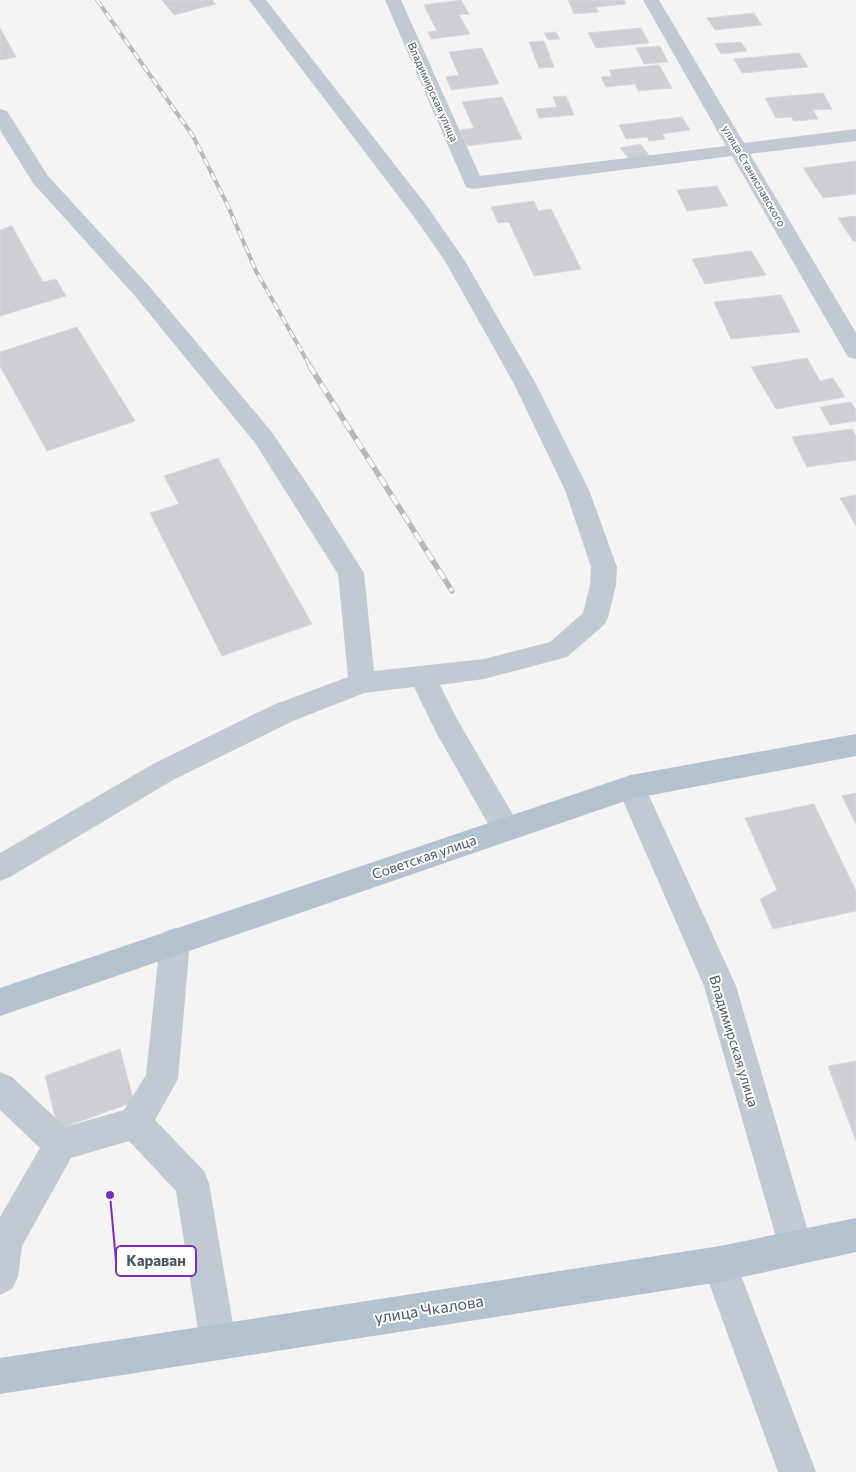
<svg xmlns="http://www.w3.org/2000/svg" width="856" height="1472" font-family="Commissioner,sans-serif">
<rect width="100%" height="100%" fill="#f5f3f3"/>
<!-- building -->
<g fill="#cdcfd5" stroke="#d7d9de">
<polygon points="162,0 212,0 216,4 174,15"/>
<polygon points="461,0 469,14 459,15 470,34 431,39 428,32 437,31 424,5"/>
<polygon points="568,0 624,0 626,4 596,7 598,12 574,14"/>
<polygon points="754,13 762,25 715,30 707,18"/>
<polygon points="0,28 16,57 0,60"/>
<polygon points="641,28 649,43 596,48 588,33"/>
<polygon points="556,32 560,39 548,40 544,33"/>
<polygon points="544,41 554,67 539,68 529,42"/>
<polygon points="741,42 747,51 721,54 715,44"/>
<polygon points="660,46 668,62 644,64 636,48"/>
<polygon points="482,48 499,84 451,90 446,77 459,75 449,52"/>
<polygon points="799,53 808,67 742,73 734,59"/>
<polygon points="659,65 672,88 638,91 635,84 606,87 601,77 612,76 609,70"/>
<polygon points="823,93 832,109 813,110 818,119 794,121 791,117 776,118 765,98"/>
<polygon points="566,96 574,115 539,118 536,109 557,107 553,97"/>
<polygon points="502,97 522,139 467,146 460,130 474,128 462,102"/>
<polygon points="682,117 690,130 662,134 665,139 649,141 647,137 626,139 619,125"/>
<polygon points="640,144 649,155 630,160 620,148"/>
<polygon points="856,161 856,194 823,198 803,168"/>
<polygon points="717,186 728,206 687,211 677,190"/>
<polygon points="534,201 538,211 551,209 581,269 534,276 509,222 498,223 491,207"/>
<polygon points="856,216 856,241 853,241 838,218"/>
<polygon points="12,226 43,282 56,279 66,296 0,316 0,230"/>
<polygon points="751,251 766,275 705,284 692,259"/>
<polygon points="781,295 800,332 731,339 714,302"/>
<polygon points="77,327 135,421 47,451 0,366 0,352"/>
<polygon points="807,358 820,381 833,378 845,397 776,409 751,367"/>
<polygon points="851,402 856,410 856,421 830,425 820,407"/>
<polygon points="852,429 856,436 856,460 807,467 792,437"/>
<polygon points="218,458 312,624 222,656 150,513 179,504 164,476"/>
<polygon points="856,495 856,526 840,498"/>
<polygon points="856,793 856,825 842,796"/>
<polygon points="814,804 856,891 856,911 773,929 760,899 777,890 745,818"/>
<polygon points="120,1049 134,1102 58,1129 45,1076"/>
<polygon points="856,1061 856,1141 828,1066"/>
</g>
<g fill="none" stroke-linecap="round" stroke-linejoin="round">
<!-- minor -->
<g fill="#c1cad2" fill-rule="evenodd">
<polygon points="249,0 266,0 427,206 465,261 536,384 589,490 617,567 616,585 608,618 604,625 567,657 484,679 440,685 457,719 516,820 520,829 516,838 506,841 496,838 437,734 414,687 364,693 293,721 173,780 10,877 0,881 0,853 153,764 273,705 348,677 338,574 255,443 135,296 33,183 0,130 0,109 7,111 48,176 149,286 271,431 314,494 364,573 374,671 484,659 550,642 583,613 590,585 591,567 565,490 514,384 445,261 412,214"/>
<polygon points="385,0 401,0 480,176 726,146 643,0 659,0 744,143 856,129 856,141 750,154 856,333 856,359 848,357 845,352 732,156 473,189 466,187"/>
<polygon points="631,775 641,779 645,787 736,986 813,1248 808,1260 796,1265 784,1260 779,1248 704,986 617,787 621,779"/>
<polygon points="175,928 186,932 190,942 178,1079 155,1120 204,1171 209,1183 236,1342 231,1355 218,1360 205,1355 200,1342 176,1191 129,1141 71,1158 22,1246 18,1277 12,1289 0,1295 0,1217 40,1148 0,1110 0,1072 12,1077 65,1127 124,1110 146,1075 160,942 164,932"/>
<polygon points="720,1246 732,1252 816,1472 778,1472 702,1264 708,1252"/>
</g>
<!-- major -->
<g fill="#b3c2d1" fill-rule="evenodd">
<polygon points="856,734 856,756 631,799 0,1016 0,988 631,775"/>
<polygon points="856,1218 856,1252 720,1282 0,1394 0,1358 720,1246"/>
</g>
<!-- rail-far1 casing -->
<g stroke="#b5b8bd" stroke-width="4">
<polyline id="rail-far1" points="97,0 193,136 228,206 256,271 310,366"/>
</g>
<!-- rail casing -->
<g stroke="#b5b8bd" stroke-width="5.5">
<polyline id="rail" points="309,365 452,591"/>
</g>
<!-- rail-far1 -->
<use href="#rail-far1" stroke="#fff" stroke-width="2.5" stroke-dasharray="8" stroke-linecap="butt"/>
<!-- rail -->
<use href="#rail" stroke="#fff" stroke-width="4" stroke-dasharray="11" stroke-linecap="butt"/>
</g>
<g text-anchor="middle" stroke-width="4" stroke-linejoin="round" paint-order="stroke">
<!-- far-street labels -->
<g font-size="11" fill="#4a5661" stroke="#fff">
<text transform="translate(433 92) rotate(66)" y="4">Владимирская улица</text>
<text transform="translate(754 176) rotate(60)" y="4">улица Станиславского</text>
</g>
<!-- street labels -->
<g font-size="14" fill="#4a5661" stroke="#fff">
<text transform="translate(424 857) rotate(-19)" y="5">Советская улица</text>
<text transform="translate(734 1041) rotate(73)" y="5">Владимирская улица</text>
</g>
<!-- near-street labels -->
<g font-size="16" fill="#4a5661" stroke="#fff">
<text transform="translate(429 1309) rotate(-9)" y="6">улица Чкалова</text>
</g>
</g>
<!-- callouts -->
<path fill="none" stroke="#7b2cbf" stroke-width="2" d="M110 1195L116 1261"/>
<circle fill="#7b2cbf" stroke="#fff" stroke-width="2" cx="110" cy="1195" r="5"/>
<rect fill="#fff" stroke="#7b2cbf" stroke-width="2" x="116" y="1246" width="80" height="30" rx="5"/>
<g font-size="15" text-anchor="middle" font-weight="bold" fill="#4a5661">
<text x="156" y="1266">Караван</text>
</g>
</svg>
